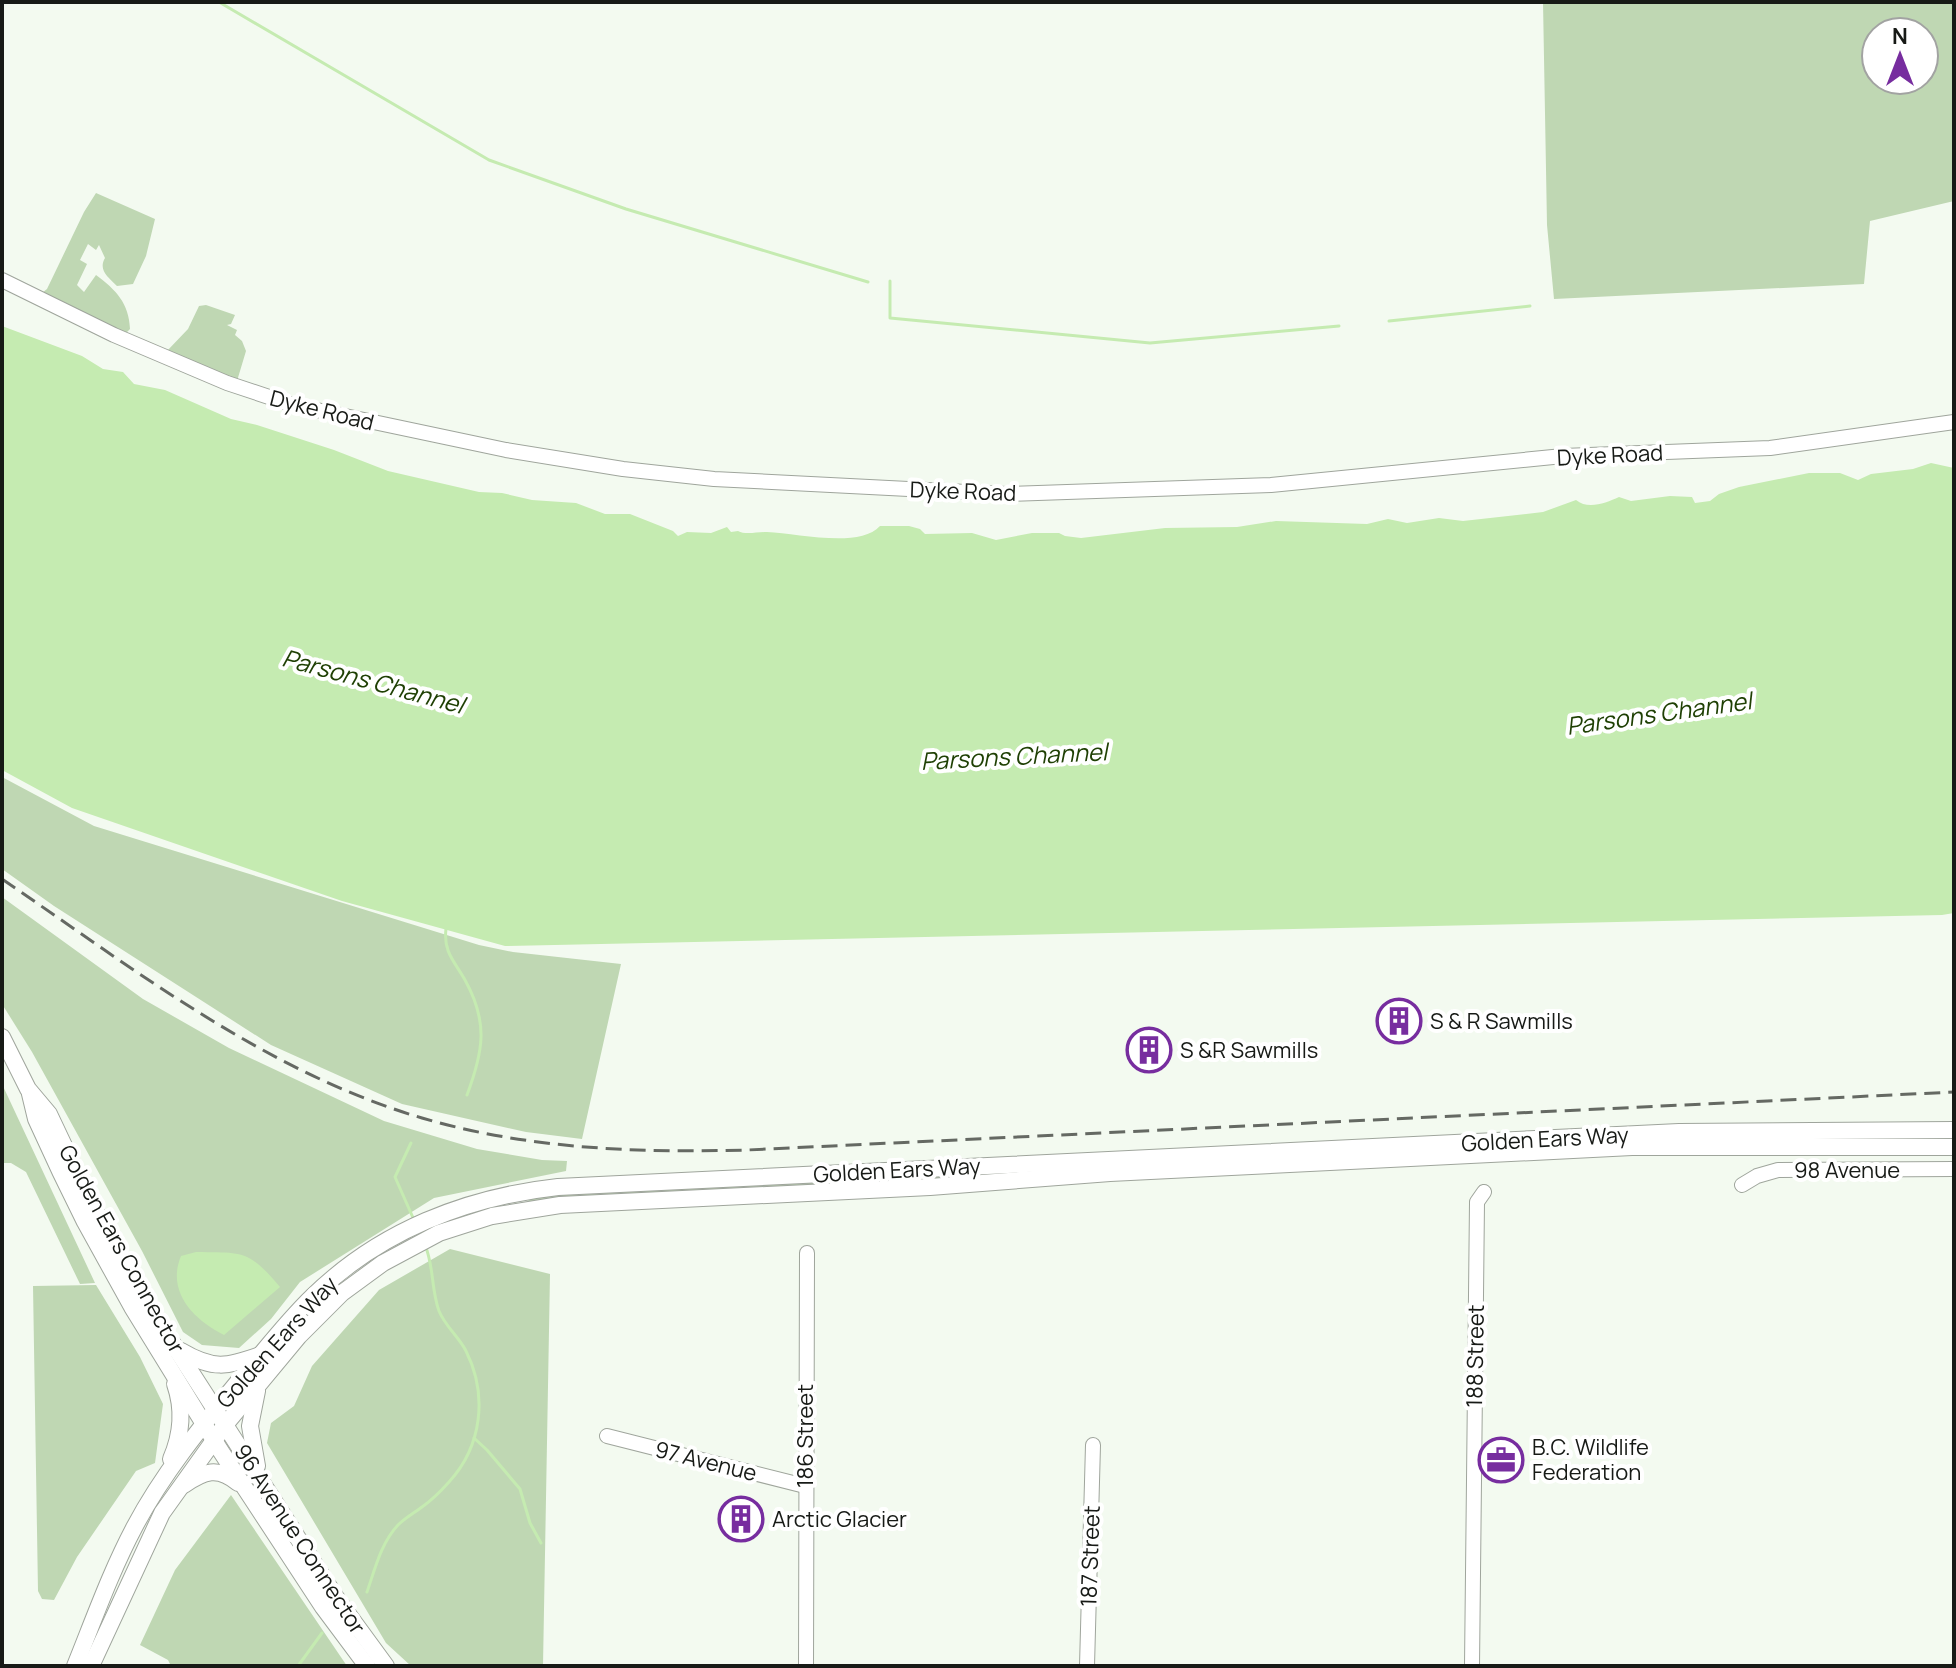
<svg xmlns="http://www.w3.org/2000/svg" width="1956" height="1668" font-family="Manrope,sans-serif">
<rect width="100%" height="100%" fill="#f3faf0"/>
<!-- green -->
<g fill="#bfd7b3" fill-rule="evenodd">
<path d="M1543,2H1954V201L1870,221L1864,284L1554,299L1547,225ZM1876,32H1924V80H1876Z"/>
<path d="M96,193L155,219L146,256L133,284L117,286C108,277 98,270 105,258L99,245L96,250L88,244L80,260L87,264L77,285L84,292L96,275C116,290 129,303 130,329L125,334L38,296L47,289L84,212Z"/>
<polygon points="206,305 235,315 231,324 227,325 237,330 235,335 242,341 246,351 237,381 167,351 188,329 199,306"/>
<polygon points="2,777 94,826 479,945 513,952 621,964 582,1139 526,1132 402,1104 271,1045 54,906 2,869"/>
<polygon points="2,897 143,999 229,1048 384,1121 477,1149 542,1160 567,1161 566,1171 434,1198 300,1282 271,1319 239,1348 202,1345 183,1332 142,1251 32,1052 2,1004"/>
<polygon points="2,1085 2,1084 95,1283 80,1284 26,1172 11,1163 2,1163"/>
<polygon points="1056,1169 946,1180 529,1202 528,1199 537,1196"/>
<polygon points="450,1249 550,1274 543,1666 411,1666 386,1643 267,1443 271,1423 294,1406 312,1366 379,1290"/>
<polygon points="96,1285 140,1357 163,1404 155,1463 136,1471 77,1557 54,1600 42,1599 38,1591 33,1286"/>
<polygon points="231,1495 347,1666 171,1666 168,1660 140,1645 175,1570"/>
</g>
<!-- water -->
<g fill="#c5ebb1">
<path d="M2,326L82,356L103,369L123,372L134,384L165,390L231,419L257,425L334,450L388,471L479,492L502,493L532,500L576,503L605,514H630L673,531L678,536L687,532L711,533L727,527L731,532L738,531C745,535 757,532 767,532C797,533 859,549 880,526H909L920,529L925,534L972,533L996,540L1032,533H1059L1065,536L1081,538L1165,528L1237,527L1276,521L1367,524L1388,519L1407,523L1439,518L1463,521L1543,512L1576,500C1588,510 1606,503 1619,497L1631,501L1670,496L1692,497L1695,503L1710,501L1719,494L1739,487L1809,473H1840L1858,480L1871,474L1913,469L1931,463L1954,468V913L1942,915L505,946L342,901L72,808L2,770Z"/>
<path d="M196,1252C243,1253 248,1249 280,1287L224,1335C194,1320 166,1292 181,1256Z"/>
</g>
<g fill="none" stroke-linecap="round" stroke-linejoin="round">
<!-- stream -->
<g stroke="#c5ebb1" stroke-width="3">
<polyline points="219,2 489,160 626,209 868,282"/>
<polyline points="890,281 890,318 1150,343 1339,326"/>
<polyline points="1389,321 1530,306"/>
<path d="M446,929C443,952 455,962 465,980C489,1023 483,1052 467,1095"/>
<polyline points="411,1143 395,1177 414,1220"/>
<polyline points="474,1438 487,1450 520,1489 530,1523 541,1543"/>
<path d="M367,1592C375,1569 381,1543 398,1525C405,1518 414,1513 422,1507C432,1500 441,1491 449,1482C482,1446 488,1395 466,1351C459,1337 445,1326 439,1311C431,1289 434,1266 425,1245"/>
<polyline points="298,1666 322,1633"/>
</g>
<!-- minor casing -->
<g stroke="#9fa59c" stroke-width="16">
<g id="minor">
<polyline points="2,280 114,335 227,383 293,405 506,450 623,469 714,479 1006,494 1271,485 1563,456 1770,448 1954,422"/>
<polyline points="1742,1185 1757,1176 1778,1170 1954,1169"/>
<polyline points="607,1436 805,1486"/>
<polyline points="806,1666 807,1253"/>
<polyline points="1087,1666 1093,1445"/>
<polyline points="1472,1666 1477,1202 1484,1192"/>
</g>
</g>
<!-- major casing -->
<g stroke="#9fa59c" stroke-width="18">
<g id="major">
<polyline points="2,1037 28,1089 49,1114 93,1207 142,1296 337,1599 386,1666"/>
<polyline points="30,1094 36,1119 60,1171 85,1222 132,1307 220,1450 323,1607 367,1666"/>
<path d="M181,1351C213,1370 227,1367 260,1355"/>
<path d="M171,1459C182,1434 184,1410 175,1384"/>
<polyline points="257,1466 250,1426 257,1391"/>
<path d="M184,1485C204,1471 218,1466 238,1483"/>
<path d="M75,1666C94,1619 111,1571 135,1526C162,1475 200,1428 237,1383C262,1354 285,1323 313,1296C380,1231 466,1197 558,1187L1679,1132L1954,1130"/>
<polyline points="91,1666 162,1513 225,1425 299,1336 342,1293 383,1263 439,1233 492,1216 560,1205 930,1187 1110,1173 1632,1147 1954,1147"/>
</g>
</g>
<!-- minor -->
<use href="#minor" stroke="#fff" stroke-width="14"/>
<!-- major -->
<use href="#major" stroke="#fff" stroke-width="16"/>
<!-- rail -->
<path stroke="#656963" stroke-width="3" stroke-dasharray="16 8" stroke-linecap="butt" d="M2,879C134,969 266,1072 422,1118C528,1149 637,1153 747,1150L1954,1092"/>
</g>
<!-- icons -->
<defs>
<g id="building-ring" transform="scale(2.3)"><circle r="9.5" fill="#fff" stroke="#772d9f" stroke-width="1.5"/><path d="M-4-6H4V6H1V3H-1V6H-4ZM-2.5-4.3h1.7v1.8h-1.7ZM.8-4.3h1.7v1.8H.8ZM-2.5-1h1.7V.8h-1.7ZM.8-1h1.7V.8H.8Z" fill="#772d9f"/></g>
<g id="office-ring" transform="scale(2.3)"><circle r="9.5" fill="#fff" stroke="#772d9f" stroke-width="1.5"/><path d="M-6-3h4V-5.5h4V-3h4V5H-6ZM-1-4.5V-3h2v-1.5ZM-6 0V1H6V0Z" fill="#772d9f"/></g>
</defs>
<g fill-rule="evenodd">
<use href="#building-ring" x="1399" y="1021"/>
<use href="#building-ring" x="1149" y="1050"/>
<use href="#office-ring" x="1501" y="1460"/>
<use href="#building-ring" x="741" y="1519"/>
</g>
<g text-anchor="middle" stroke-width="8" stroke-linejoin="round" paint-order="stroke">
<!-- street labels -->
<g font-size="22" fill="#171a16" stroke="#fff">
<text transform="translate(322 410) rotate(14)" y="8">Dyke Road</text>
<text transform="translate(1610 455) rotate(-3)" y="8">Dyke Road</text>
<text transform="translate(963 491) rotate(2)" y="8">Dyke Road</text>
<text transform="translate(1545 1139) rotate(-3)" y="8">Golden Ears Way</text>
<text transform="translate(897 1170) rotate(-3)" y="8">Golden Ears Way</text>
<text x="1847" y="1178">98 Avenue</text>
<text transform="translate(122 1249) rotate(61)" y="8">Golden Ears Connector</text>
<text transform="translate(277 1342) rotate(-48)" y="8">Golden Ears Way</text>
<text transform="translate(1475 1356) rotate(-89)" y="8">188 Street</text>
<text transform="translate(805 1436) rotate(-90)" y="8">186 Street</text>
<text transform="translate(706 1461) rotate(14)" y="8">97 Avenue</text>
<text transform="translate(300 1539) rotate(57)" y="8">96 Avenue Connector</text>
<text transform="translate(1090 1556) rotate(-88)" y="8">187 Street</text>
</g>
<!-- poi labels -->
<g font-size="22" fill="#171a16" stroke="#fff" text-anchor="start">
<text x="1430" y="1029">S &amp; R Sawmills</text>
<text x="1180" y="1058">S &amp;R Sawmills</text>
<text x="1532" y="1455">B.C. Wildlife<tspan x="1532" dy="25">Federation</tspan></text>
<text x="772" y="1527">Arctic Glacier</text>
</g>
<!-- water labels -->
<g font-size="24" font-style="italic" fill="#1f4004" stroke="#fff">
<text transform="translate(373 682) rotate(15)" y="8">Parsons Channel</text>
<text transform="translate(1659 714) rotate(-8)" y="8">Parsons Channel</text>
<text transform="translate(1014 757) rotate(-3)" y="8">Parsons Channel</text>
</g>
</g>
<!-- border -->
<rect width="1956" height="1668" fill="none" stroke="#171a16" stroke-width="8"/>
<!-- north arrow -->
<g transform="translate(1900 56)"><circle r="38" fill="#ffffff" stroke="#a2a3a2" stroke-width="2"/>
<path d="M0-6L14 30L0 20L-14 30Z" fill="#772d9f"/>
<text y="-12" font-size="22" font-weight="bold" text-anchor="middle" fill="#171a16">N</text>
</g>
</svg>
